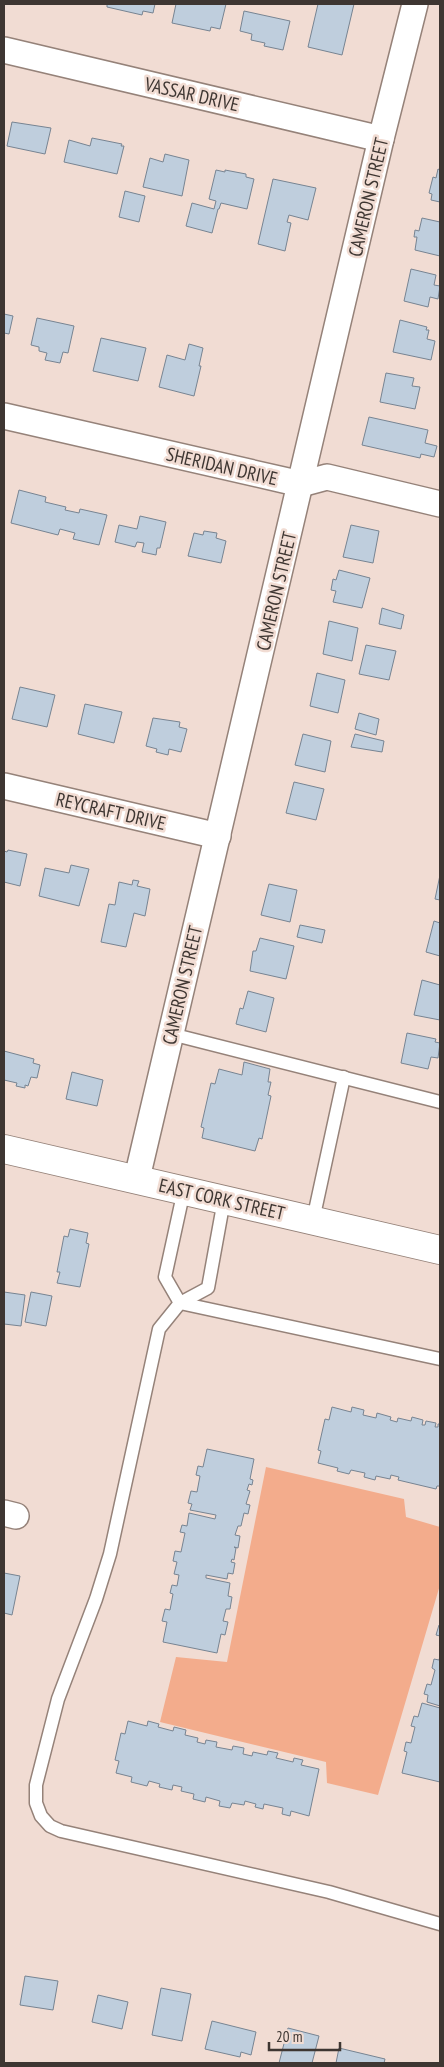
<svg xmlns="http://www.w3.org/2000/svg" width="444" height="2067" font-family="'PT Sans Narrow',sans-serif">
<rect width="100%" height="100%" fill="#f1dcd3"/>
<!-- green -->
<polygon fill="#f3ac8c" points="266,1467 404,1499 406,1517 440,1527 440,1585 378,1795 327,1783 326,1762 160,1722 176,1657 227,1662"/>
<!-- building -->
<g fill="#bfcedd" stroke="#778492">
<polygon points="107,4 155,4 153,13 143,11 142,15 107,7"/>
<polygon points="176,4 226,4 220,29 211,27 210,31 172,23"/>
<polygon points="318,4 354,4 342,55 308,47"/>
<polygon points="244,11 290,21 283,50 264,46 265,43 251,40 252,34 240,31"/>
<polygon points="12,122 51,128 45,154 7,146"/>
<polygon points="92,138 122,144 121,146 124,146 117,174 64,162 69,140 90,146"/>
<polygon points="165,154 189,160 182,196 143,187 150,158 163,162"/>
<polygon points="438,169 440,170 440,202 431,200 432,194 429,193 433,177 436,178"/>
<polygon points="216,170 225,172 225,170 246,174 246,177 254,179 247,209 221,203 219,209 218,209 212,233 186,226 192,203 214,209 216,201 209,199"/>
<polygon points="273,179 316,188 308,220 289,215 287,222 291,223 285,251 258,244"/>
<polygon points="125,191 145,196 139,222 119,217"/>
<polygon points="422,218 440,222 440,256 415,250 417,237 414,237 415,230 419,231"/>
<polygon points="411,269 436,275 434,285 440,286 438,299 430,297 428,307 404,301"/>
<polygon points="4,314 13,316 9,334 4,333"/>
<polygon points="37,318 74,326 68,353 63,352 60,363 45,360 47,353 39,351 39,347 31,345"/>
<polygon points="400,320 427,327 426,330 429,330 427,339 435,341 431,360 393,352"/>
<polygon points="101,338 146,348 138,381 93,371"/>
<polygon points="189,344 203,348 199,366 201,366 194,396 159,387 167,355 185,360"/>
<polygon points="386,373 414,378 412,386 420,387 415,409 380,402"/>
<polygon points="369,417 428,430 425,443 437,446 434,457 421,454 420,458 362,445"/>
<polygon points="19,490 46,497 45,502 66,507 65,510 79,513 80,509 107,515 99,545 73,539 75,533 60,529 58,535 11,523"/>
<polygon points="140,516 166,522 160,548 157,548 156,555 142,552 144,543 137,542 135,547 115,542 119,525 137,529"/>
<polygon points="351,525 379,531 373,563 343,557"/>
<polygon points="204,531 217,533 216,538 226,541 221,563 188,556 194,533 203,535"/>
<polygon points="339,570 370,578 362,608 333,602 336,591 331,590 333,579 336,580"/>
<polygon points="382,608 404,615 401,629 379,624"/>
<polygon points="329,621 358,628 352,661 323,654"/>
<polygon points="366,645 396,651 389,680 359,674"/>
<polygon points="317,673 345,680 338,713 310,706"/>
<polygon points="20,687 55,695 47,727 12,719"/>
<polygon points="85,704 122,712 114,743 78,734"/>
<polygon points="359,713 379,719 376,735 355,729"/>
<polygon points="153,718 180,722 179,727 187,729 181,752 169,749 168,755 156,752 157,749 146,746"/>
<polygon points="303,734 331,741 325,772 295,765"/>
<polygon points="355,734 384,741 382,752 351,747"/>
<polygon points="294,782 324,789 316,820 286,813"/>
<polygon points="8,850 27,854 20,886 4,882 4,851 7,852"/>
<polygon points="71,865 89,869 79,906 39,896 45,868 69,873"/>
<polygon points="440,875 440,900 435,899"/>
<polygon points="133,880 139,881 137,886 150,889 145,916 134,913 126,947 101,942 109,904 115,905 119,882 132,885"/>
<polygon points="269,884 297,890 290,922 261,915"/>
<polygon points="434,921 440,923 440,956 426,952"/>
<polygon points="300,925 325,930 322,943 297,937"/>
<polygon points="260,938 294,946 286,979 250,971 253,951 256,951"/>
<polygon points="422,980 440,985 440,1020 414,1015"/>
<polygon points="248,991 274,998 266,1032 236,1024 240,1008 243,1009"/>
<polygon points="407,1033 436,1039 435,1042 440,1043 438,1058 431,1057 428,1069 401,1063"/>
<polygon points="4,1051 34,1059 33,1063 40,1065 37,1078 31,1077 28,1086 25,1085 25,1088 16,1086 17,1083 4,1080"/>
<polygon points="244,1062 270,1069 268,1082 271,1082 268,1095 271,1096 262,1139 259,1138 255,1151 202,1138 204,1128 201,1127 211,1083 215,1084 219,1069 242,1075"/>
<polygon points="72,1072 103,1080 97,1106 66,1099"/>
<polygon points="70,1229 88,1233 86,1243 89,1244 80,1287 57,1283 60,1272 57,1272 64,1236 68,1237"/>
<polygon points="4,1292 25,1295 21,1326 4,1324"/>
<polygon points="31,1292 52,1296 46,1326 25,1322"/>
<polygon points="332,1407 351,1412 352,1407 364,1410 363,1415 376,1418 377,1413 391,1417 390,1420 397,1422 398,1418 411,1421 412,1417 423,1420 422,1425 425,1425 426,1421 436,1423 435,1427 438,1427 438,1424 440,1424 440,1486 437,1486 436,1489 398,1480 399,1477 391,1475 390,1479 376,1476 375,1480 364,1477 365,1473 351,1470 349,1474 337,1471 338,1468 318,1463 321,1451 318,1450 325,1419 329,1420"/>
<polygon points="207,1449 254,1459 250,1479 253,1480 252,1485 249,1484 247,1490 250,1491 246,1504 250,1505 248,1514 244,1513 241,1526 238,1526 235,1535 240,1536 238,1548 234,1547 236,1548 234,1560 232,1559 231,1562 235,1563 233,1574 228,1573 227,1579 206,1575 206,1578 230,1583 228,1596 232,1597 230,1609 226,1609 223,1621 228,1622 225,1635 221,1634 217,1653 163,1642 167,1622 162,1621 165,1609 170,1610 173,1594 170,1593 172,1585 177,1586 179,1575 174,1574 177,1562 173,1561 175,1551 181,1552 185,1533 180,1532 182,1525 187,1526 189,1513 215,1519 216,1515 190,1510 192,1504 188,1503 191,1491 197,1492 200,1476 196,1475 198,1466 203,1467"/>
<polygon points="4,1573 20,1576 12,1615 4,1613"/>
<polygon points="439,1625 440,1625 440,1636 436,1635"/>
<polygon points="440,1656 440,1706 427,1702 428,1695 424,1694 427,1684 431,1685 435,1670 432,1668 434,1659 439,1660"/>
<polygon points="422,1703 440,1708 440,1782 402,1773 407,1752 404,1751 406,1742 411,1743 415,1727 411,1726 414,1716 418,1717"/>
<polygon points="128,1721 147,1726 148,1721 159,1724 158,1727 173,1731 174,1727 186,1730 185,1735 198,1738 197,1742 205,1744 206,1740 217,1742 216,1747 232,1750 233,1746 244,1748 243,1754 252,1756 253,1752 267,1755 268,1751 278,1753 276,1758 293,1762 294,1758 303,1760 301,1765 319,1769 309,1816 291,1811 290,1816 282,1814 283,1808 264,1804 263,1809 255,1807 256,1804 245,1801 244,1805 232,1803 230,1808 219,1806 220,1801 206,1797 205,1802 193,1799 194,1794 181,1791 182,1787 173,1785 172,1790 159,1787 160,1784 149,1781 147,1786 131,1782 132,1777 116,1773 119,1761 115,1760 121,1733 125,1734"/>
<polygon points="25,1976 58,1981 53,2010 20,2005"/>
<polygon points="161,1988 191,1994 182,2041 152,2035"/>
<polygon points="98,1995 128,2002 122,2029 92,2022"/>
<polygon points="212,2021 256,2032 251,2055 241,2052 240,2057 205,2049"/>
<polygon points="288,2028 319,2036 312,2063 279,2063"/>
<polygon points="339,2048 385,2059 384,2063 336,2063"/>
</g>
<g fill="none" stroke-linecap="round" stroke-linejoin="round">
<!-- lane casing -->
<g stroke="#958279" stroke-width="15">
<g id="lane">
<polyline points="171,1034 440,1102"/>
<polyline points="184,1190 165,1277 180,1303 440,1359"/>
<polyline points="224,1200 208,1288 180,1303 159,1329 110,1554 96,1599 58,1699 36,1785 36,1803 41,1816 50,1826 61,1831 329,1892 440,1924"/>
<polyline points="313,1220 344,1077"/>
</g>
</g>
<!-- street casing -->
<g stroke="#958279" stroke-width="28">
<g id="street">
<polyline points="4,50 381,139"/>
<polyline points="4,416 301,484 327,477 440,504"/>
<polyline points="4,786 218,836"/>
<polyline points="137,1178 381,139 415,4"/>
<polyline points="4,1513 16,1516"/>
</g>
</g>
<!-- secondary casing -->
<g stroke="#958279" stroke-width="30">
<polyline id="secondary" points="4,1149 440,1250"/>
</g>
<!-- lane -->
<use href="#lane" stroke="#fff" stroke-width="12"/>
<!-- street -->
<use href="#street" stroke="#fff" stroke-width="25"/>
<!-- secondary -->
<use href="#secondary" stroke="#fff" stroke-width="28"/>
</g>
<g text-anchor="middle" stroke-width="5" stroke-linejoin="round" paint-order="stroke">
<!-- street labels -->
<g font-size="19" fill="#3e3632" stroke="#f1dcd3">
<text transform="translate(192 94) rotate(13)" y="7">VASSAR DRIVE</text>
<text transform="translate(368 197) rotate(-77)" y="7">CAMERON STREET</text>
<text transform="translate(222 466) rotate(13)" y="7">SHERIDAN DRIVE</text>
<text transform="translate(276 591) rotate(-77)" y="7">CAMERON STREET</text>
<text transform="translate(111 811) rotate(13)" y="7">REYCRAFT DRIVE</text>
<text transform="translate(182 985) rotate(-77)" y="7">CAMERON STREET</text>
<text transform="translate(222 1199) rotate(13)" y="7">EAST CORK STREET</text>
</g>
</g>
<!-- border -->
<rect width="444" height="2067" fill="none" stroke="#3e3632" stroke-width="10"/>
<!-- scale -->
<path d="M269 2042v8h71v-8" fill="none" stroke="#3e3632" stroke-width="2.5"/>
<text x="276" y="2042" font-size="15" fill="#3e3632" stroke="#f1dcd3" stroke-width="4" paint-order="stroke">20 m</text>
</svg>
